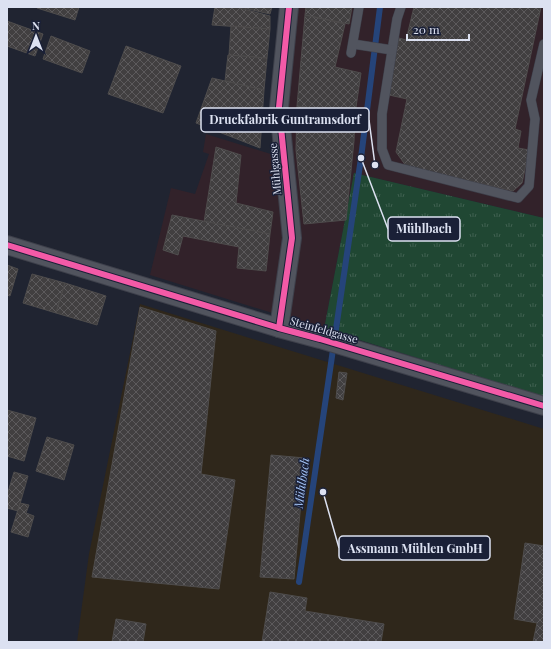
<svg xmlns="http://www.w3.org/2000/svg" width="551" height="649" font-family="'Playfair Display',serif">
<defs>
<pattern id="grass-tufts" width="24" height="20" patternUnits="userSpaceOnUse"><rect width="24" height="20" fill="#204733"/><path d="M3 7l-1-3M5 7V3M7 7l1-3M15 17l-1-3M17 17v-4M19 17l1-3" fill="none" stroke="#406151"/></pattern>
<pattern id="building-cross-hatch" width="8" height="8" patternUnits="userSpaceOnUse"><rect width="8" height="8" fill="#413f40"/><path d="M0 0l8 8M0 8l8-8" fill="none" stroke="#5c5a5c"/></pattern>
</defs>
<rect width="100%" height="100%" fill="#202431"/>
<!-- commercial -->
<polygon fill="#32222a" points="290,7 544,7 544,218 354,173 324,329 150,275 171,188 195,194 209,154 203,152 206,134 277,156"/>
<!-- industrial -->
<polygon fill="#2f271b" points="140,304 544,429 544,642 77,642 89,554"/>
<!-- grass -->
<polygon fill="url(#grass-tufts)" points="354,173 544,218 544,397 324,329"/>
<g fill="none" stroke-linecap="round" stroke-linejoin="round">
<!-- stream -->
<polyline stroke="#25447a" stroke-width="6" points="299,582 361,158 380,7"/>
</g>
<!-- building -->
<g fill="url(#building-cross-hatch)" stroke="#4e4c4c">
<polygon points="38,7 79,7 75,20 37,8"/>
<polygon points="215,7 236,7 270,16 270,29 212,25"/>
<polygon points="239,7 272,7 270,14"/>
<polygon points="306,7 352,7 349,24 305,15"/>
<polygon points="414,7 541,7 515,129 521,131 518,148 529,150 522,183 513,191 406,166 396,152 407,99 389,95 399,38 406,40"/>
<polygon points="305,15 345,24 335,67 361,73 355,114 297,106"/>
<polygon points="7,21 43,34 35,56 7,46"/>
<polygon points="231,26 270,29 267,58 229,55"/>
<polygon points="51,36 90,51 82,73 43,59"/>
<polygon points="126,46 181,66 163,113 108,94"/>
<polygon points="228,55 267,58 264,90 225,81"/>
<polygon points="212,78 264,90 260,148 196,123"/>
<polygon points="297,106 355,114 354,141 346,220 304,224 296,150"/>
<polygon points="216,147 241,155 236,203 273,212 270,234 204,222"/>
<polygon points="172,215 270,234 266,271 237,268 239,247 183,236 178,255 163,250"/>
<polygon points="7,265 18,269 10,296 7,295"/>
<polygon points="32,274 65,283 56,313 23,303"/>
<polygon points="65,283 106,296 97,325 56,313"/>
<polygon points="140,307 216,331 201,474 235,480 219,589 92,577"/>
<polygon points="339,372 347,373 343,400 336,398"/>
<polygon points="7,410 36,418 24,461 7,456"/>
<polygon points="47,437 74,445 64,480 36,471"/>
<polygon points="271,455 305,458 294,579 260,577"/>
<polygon points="14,472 28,476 18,511 7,508 7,491 8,492"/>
<polygon points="20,503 29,505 26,513 34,516 28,537 11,532"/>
<polygon points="525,543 544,546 544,642 533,642 537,623 514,619"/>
<polygon points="270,592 307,598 305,611 384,624 381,642 262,642"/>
<polygon points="116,619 146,624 143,642 112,642"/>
</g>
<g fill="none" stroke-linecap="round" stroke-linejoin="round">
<!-- lane casing -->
<g stroke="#3e404b" stroke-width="10">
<g id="lane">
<polyline points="401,7 397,19 382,114 382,149 388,165 518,198 529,186 535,119 531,100 544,44"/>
<polyline points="353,44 392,50"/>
<polyline points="351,53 359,7"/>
</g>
</g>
<!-- street casing -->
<g stroke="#3e404b" stroke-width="20">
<g id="street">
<polyline points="7,245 279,328 320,339 544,406"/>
<polyline points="279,328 292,238 279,107 289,7"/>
</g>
</g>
<!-- lane -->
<use href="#lane" stroke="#51545e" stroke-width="9"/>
<!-- street -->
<use href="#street" stroke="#51545e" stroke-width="18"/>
<!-- cycleway casing -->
<g stroke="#1a2037" stroke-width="8">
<g id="cycleway">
<polyline points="7,245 279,328 320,339 544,406"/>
<polyline points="279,328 292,238 279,107 289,7"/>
</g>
</g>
<!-- cycleway -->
<use href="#cycleway" stroke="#f35aa7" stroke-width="6"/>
</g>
<g text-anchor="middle" stroke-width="3" stroke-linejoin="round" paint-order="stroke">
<!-- street labels -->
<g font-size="11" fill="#dce1f1" stroke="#1a2037">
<text transform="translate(275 169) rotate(-95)" y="4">Mühlgasse</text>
<text transform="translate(324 330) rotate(16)" y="4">Steinfeldgasse</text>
</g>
<!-- water labels -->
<g font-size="12" font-style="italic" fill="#a3c3f6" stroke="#1a2037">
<text transform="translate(302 483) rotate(-82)" y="4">Mühlbach</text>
</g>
</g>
<!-- callouts -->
<path fill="none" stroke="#dce1f1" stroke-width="1.5" d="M375 165L369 120M361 158L388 229M323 492L339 548"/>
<g fill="#dce1f1" stroke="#1a2037" stroke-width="1.5">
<circle cx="375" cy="165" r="4"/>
<circle cx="361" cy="158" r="4"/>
<circle cx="323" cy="492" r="4"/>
</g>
<g fill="#1a2037" stroke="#dce1f1" stroke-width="1.5">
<rect x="201" y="108" width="168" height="24" rx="4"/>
<rect x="388" y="217" width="72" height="24" rx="4"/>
<rect x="339" y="536" width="151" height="24" rx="4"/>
</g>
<g font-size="12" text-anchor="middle" font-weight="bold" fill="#dce1f1">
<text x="285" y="124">Druckfabrik Guntramsdorf</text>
<text x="424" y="233">Mühlbach</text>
<text x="415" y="553">Assmann Mühlen GmbH</text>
</g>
<!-- border -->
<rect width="551" height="649" fill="none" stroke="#dce1f1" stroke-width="16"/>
<!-- north arrow -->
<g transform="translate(36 36)" stroke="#1a2037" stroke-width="3" paint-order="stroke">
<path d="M0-3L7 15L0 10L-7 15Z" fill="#dce1f1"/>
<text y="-6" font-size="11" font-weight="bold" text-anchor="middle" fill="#dce1f1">N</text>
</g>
<!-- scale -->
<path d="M407 34v6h62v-6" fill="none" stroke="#dce1f1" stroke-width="2"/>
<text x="413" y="34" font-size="12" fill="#dce1f1" stroke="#1a2037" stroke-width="3" paint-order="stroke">20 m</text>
</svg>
